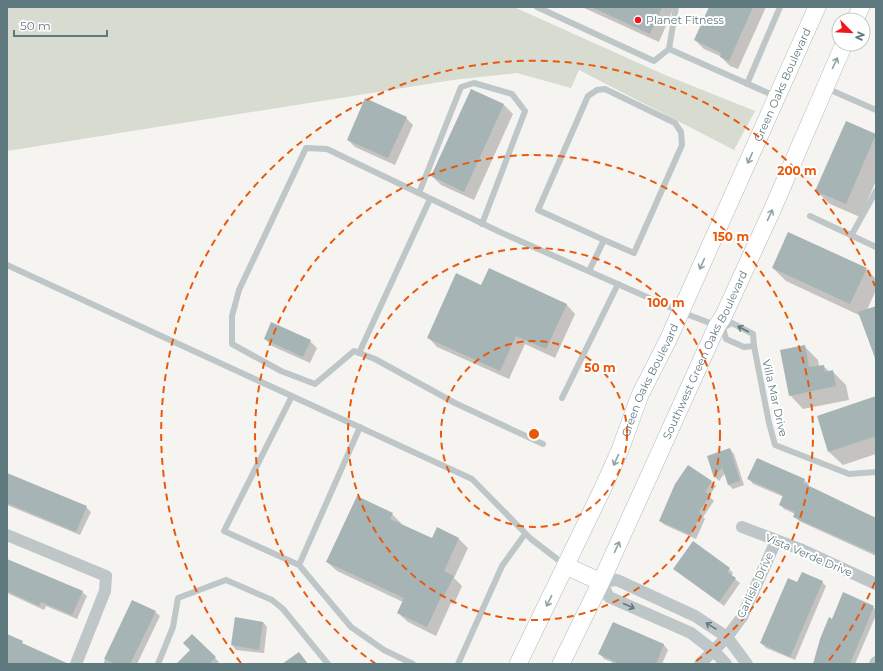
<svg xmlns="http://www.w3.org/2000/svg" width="883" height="671" font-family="Montserrat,sans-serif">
<rect width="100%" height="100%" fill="#f6f4f1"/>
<!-- grass -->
<polygon fill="#d7dbd0" points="7,7 514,7 665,75 755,111 734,150 579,70 571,88 517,73 453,80 7,151"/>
<!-- shadow -->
<g fill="#0003">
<polygon points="582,7 674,7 659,42"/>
<polygon points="710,7 766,7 738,69 730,66 720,56 704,49 695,40"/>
<polygon points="471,90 504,105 513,114 474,200 441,185 432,176"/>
<polygon points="406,118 413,125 395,165 355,147 348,140"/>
<polygon points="846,122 876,135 876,181 860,217 830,204 816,191"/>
<polygon points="773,268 866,269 876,279 876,290 867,310 876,307 876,359 861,316 786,281"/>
<polygon points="482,286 566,304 575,314 555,358 525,344 509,379 437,347 428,337"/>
<polygon points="265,339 310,341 317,348 310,363 272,346"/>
<polygon points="804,346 818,360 819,366 823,366 830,372 833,372 846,385 849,400 803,409 790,395"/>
<polygon points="876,397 876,454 843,465 829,452"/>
<polygon points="730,449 734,454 744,485 733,489 728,484 725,473 719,481 715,477 709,456"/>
<polygon points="7,475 86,507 91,512 80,535 7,505"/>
<polygon points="749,479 804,480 809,484 808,487 876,518 876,556 799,521 794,516 795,514 784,509 780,505 784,497 753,484"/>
<polygon points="711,482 716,486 709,496 714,501 703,517 705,519 696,539 665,525 660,521"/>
<polygon points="392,514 401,523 401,525 432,539 459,539 468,548 454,578 462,586 454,604 451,603 436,636 408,622 398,613 403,602 337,571 327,562"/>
<polygon points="7,560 82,592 87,596 77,619 46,606 44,610 7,593"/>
<polygon points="675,569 729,569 733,573 731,576 740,583 724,606"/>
<polygon points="822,582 826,586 795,660 766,648 761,643 798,583"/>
<polygon points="132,602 155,612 160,616 137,664 103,664"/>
<polygon points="873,607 876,610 876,615 855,664 814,664 832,620"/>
<polygon points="236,619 263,622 267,627 264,653 236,650 232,645"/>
<polygon points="613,623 664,645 668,650 662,664 611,664 612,662 604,659 600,654"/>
<polygon points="192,635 219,662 217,664 185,664 191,650"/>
</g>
<!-- building -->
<g fill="#a6b4b6">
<polygon points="591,7 662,7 650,34"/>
<polygon points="709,7 753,7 729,61 720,57 721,53 694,40"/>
<polygon points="471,89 504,104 464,192 431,176"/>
<polygon points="365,98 407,117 388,158 347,140"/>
<polygon points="846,121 876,134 846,204 815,191"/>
<polygon points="788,232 867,268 850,304 772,268"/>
<polygon points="489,268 567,304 546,349 516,336 500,371 427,338 456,273 481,285"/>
<polygon points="876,306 876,358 875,358 858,312"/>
<polygon points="271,322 311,340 303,357 264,339"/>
<polygon points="805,345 809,367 824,365 825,372 833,370 836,386 789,396 780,350"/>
<polygon points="876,396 876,436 828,452 817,416"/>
<polygon points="730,448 740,481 728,485 722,467 714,478 707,456"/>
<polygon points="757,458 805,479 803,483 876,518 876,554 793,517 795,512 779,505 783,495 747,479"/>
<polygon points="688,465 712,481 705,492 710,495 699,512 701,513 691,535 659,521 675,484"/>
<polygon points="7,473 87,506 76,532 7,503"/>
<polygon points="357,496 393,513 390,519 432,538 437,527 459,538 444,571 454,576 444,596 442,595 427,627 397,613 404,598 326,562"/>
<polygon points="693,541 730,568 727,572 736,578 719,602 673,569"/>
<polygon points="7,559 83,591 72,615 41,602 39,606 7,591"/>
<polygon points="802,572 823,581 790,657 760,643 788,578 797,582"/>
<polygon points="843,592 874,606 850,664 813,664 820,639 829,617 832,619"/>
<polygon points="132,600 156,611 130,664 116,664 104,659"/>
<polygon points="235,617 263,622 259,650 231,645"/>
<polygon points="613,622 664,644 656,664 620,664 598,654"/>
<polygon points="7,634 23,641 22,643 69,664 7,664"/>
<polygon points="192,634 216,657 209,664 176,664 190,650 183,643"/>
<polygon points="299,652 308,664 282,664"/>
</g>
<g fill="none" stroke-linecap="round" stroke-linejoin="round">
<!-- secondary casing -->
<g stroke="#afb9bb" stroke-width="18">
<g id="secondary">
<polyline points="855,20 861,7"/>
<polyline points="566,566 601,582"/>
<path id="s1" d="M518,664L603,488L620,450L640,395L668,340L817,7"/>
<path id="s2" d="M561,664L601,582L717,326L723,317L773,208L844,44"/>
</g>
</g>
<!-- lane -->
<g stroke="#bfc6c8" stroke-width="6">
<polyline points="537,7 654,61 669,49 775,96"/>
<polyline points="669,49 676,7"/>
<polyline points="747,84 780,7"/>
<polyline points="826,88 876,110"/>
<polyline points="419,193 461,87 474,83 512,94 525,111 482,224"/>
<polyline points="810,216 876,247"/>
<polyline points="851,236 876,191"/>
<polyline points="7,265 472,479 531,539 565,565"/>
<polyline points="589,271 604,240 634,253 682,145 681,132 675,123 605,89 597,90 588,96 538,210 604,240"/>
<polyline points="723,328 726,339 744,347 754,346"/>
<polyline points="359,353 430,199"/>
<polyline points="292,396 224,531 299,565 351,627 384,650 413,664"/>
<polyline points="562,398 618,284"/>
<polyline points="543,444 455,403 375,359 354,351 315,384 281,371 232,344 232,316 239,290 306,148 327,149 502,233 681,312 723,328 732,323 753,334 754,346 769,423 775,445 849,474 876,472"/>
<polyline points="299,565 360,427"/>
<polyline points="158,664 173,627 178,598 226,580 272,600 283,609 328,664"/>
<polyline points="458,664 502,566 525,534"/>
</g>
<!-- street -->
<g stroke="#bfc6c8" stroke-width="12">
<polyline points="742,527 800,549 876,584"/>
<polyline points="7,535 106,576 105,591 76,664"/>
<polyline points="700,664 727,637 742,617 776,541"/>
<polyline points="726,664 714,651 691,633 609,597 601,582 617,580 695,616 727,637 747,664"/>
<polyline points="875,664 876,662"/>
</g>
<!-- secondary -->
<use href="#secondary" stroke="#fff" stroke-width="17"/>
</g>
<!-- one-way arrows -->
<defs><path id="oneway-shaft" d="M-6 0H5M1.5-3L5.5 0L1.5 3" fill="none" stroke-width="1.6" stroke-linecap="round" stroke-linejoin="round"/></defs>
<g stroke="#8ea2a5">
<use href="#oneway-shaft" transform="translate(835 63) rotate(-65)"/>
<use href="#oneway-shaft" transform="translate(750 158) rotate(114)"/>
<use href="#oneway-shaft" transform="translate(770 215) rotate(-65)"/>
<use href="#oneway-shaft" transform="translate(702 264) rotate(114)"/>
<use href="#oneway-shaft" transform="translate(616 460) rotate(114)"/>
<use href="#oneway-shaft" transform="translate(617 547) rotate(-65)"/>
<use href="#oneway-shaft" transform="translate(549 601) rotate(116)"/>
</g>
<g stroke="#5e7a7f">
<use href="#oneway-shaft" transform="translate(743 329) rotate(-153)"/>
<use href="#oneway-shaft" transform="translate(629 606) rotate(24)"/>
<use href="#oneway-shaft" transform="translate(711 626) rotate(-148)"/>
</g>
<!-- distance rings -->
<g fill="none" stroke="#e8590c" stroke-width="2" stroke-dasharray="7 5">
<circle cx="534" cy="434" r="93"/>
<circle cx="534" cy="434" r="186"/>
<path d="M376 664A279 279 0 1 1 692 664"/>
<path d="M875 582A372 372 0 0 1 827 663M241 663A372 372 0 1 1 875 286"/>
</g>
<!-- markers -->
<circle fill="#f1151d" stroke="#fff" stroke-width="1.5" cx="638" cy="20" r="4"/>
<g text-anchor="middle" stroke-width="4" stroke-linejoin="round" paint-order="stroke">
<!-- poi labels -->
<g font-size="11" fill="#5e7a7f" stroke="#fff" text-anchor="start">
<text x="646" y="24">Planet Fitness</text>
</g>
<!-- street labels -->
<g font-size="11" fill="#5e7a7f" stroke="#fff">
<text dy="4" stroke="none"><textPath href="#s1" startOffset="637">Green Oaks Boulevard</textPath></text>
<text dy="4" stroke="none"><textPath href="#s2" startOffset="341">Southwest Green Oaks Boulevard</textPath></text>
<text dy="4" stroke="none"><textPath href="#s1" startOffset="313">Green Oaks Boulevard</textPath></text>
<text transform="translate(775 398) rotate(77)" y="4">Villa Mar Drive</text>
<text transform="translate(809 555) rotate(23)" y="4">Vista Verde Drive</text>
<text transform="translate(755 585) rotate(-65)" y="4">Carlisle Drive</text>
</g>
</g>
<circle cx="534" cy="434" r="6" fill="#e8590c" stroke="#fff" stroke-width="2"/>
<g font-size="12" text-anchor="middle" font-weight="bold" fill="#e8590c" stroke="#fff" stroke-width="4" stroke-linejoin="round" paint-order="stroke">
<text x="797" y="175">200 m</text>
<text x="731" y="241">150 m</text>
<text x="666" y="307">100 m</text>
<text x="600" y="372">50 m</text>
</g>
<!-- border -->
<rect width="883" height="671" fill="none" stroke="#5e7a7f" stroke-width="16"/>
<!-- north arrow -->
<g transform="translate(851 32) rotate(114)"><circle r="19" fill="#ffffff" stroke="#bfcacc"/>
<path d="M0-3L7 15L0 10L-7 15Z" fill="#f1151d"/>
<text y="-6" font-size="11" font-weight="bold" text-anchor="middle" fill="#5e7a7f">N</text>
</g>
<!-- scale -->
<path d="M14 30v6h93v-6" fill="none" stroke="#5e7a7f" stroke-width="2"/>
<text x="20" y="30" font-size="12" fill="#5e7a7f" stroke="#ffffff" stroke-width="3" paint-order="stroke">50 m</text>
</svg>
